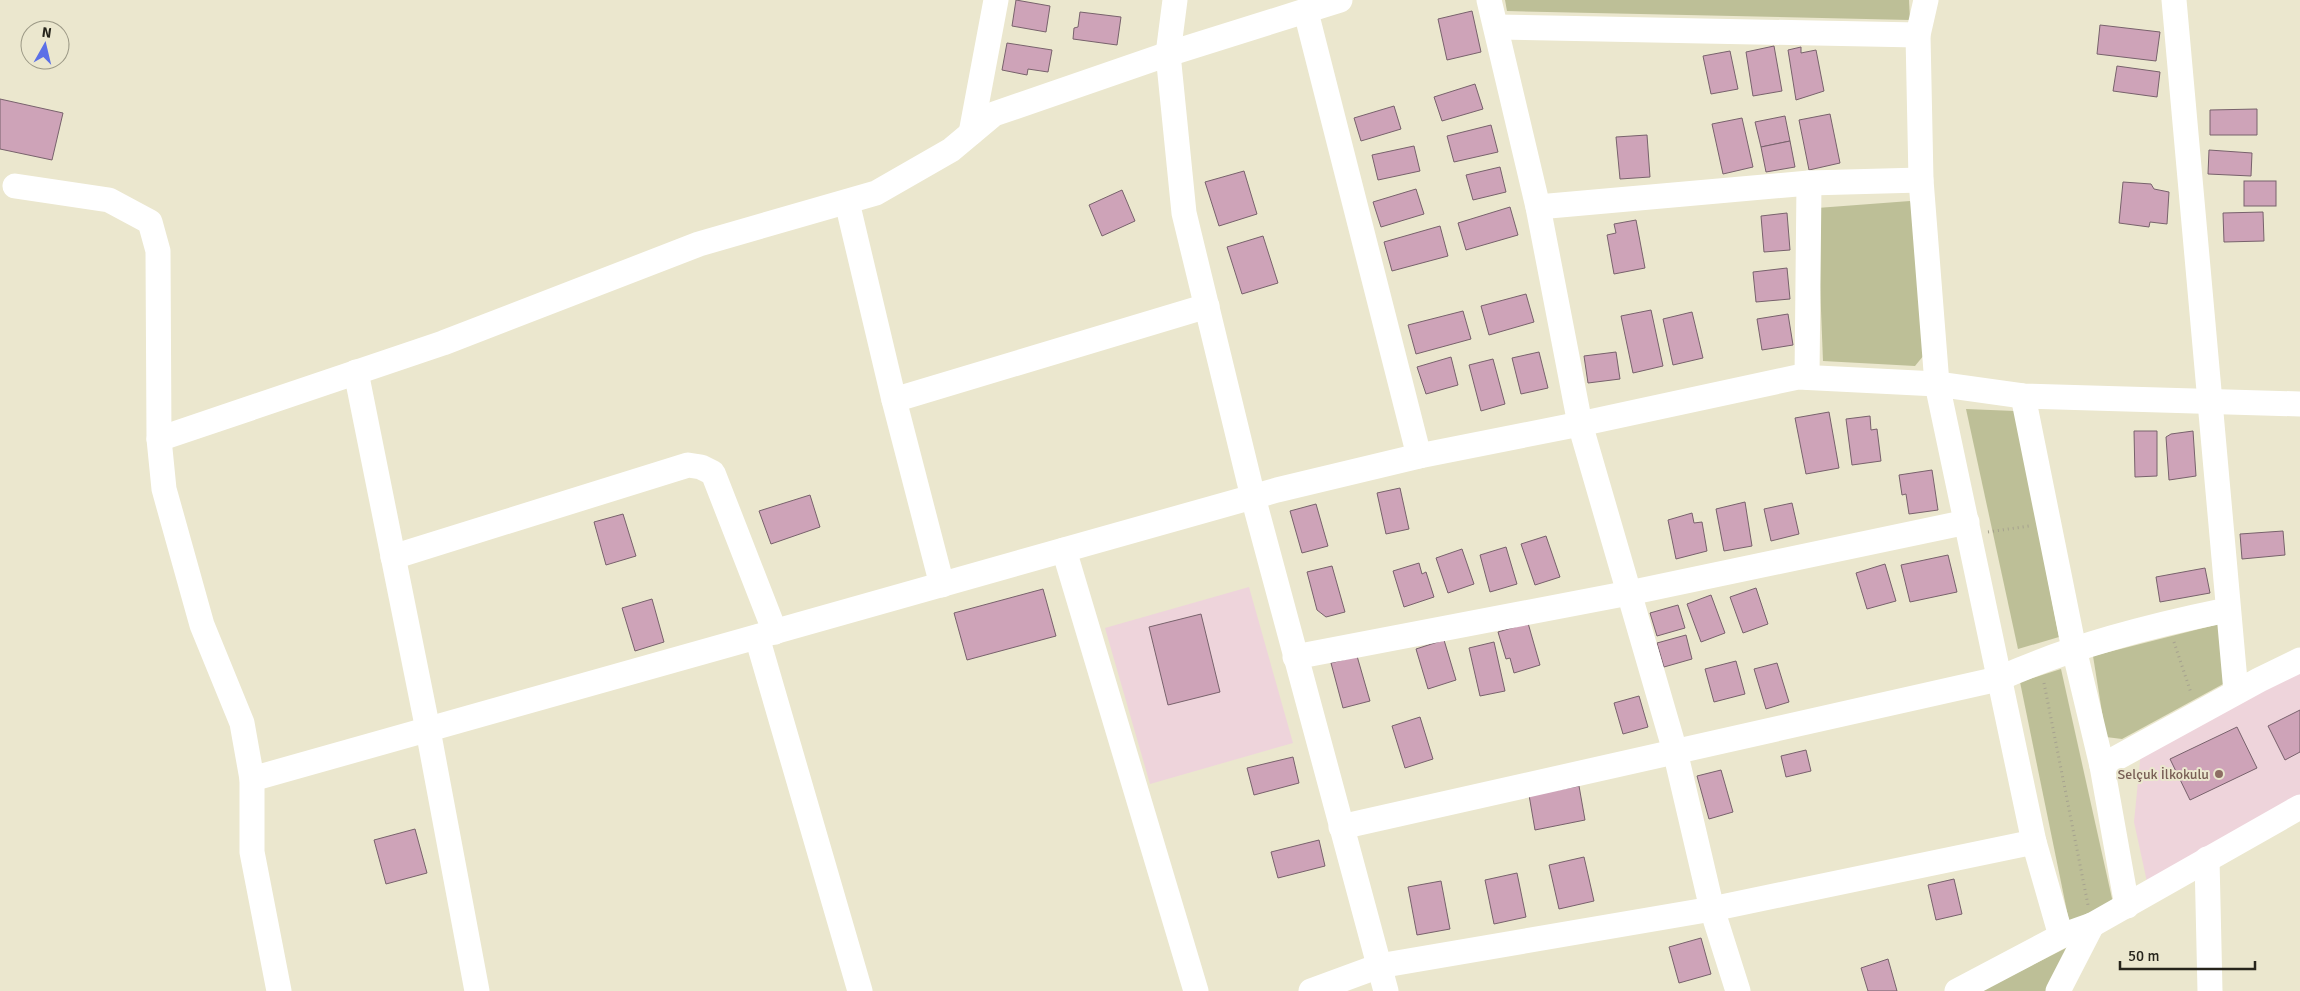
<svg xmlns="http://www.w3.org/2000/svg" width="2300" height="991" font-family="Signika,sans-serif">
<rect width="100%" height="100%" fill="#ebe7ce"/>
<!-- education -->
<g fill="#eed4db">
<polygon points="1249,587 1293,743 1150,784 1105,628"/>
<polygon points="2300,667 2300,796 2147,882 2134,822 2141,751"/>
</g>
<!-- green -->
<g fill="#bdbf97">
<polygon points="1505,0 1909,0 1910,20 1507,11"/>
<polygon points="1910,201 1917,214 1924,355 1915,366 1823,361 1817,208"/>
<polygon points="1966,409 2015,411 2059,637 2018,649"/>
<polygon points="2219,624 2225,683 2122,739 2106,737 2093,656"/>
<polygon points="2061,669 2113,903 2070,926 2020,682"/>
<polygon points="2072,945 2047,991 1981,991"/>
</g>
<!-- building -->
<g fill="#cea3b8" stroke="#78626c">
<polygon points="1016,0 1050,6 1046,32 1012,26"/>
<polygon points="1472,11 1481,52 1447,60 1438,19"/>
<polygon points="1080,12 1121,17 1117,45 1073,39 1074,28 1078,27"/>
<polygon points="2100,25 2160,32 2156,61 2097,54"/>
<polygon points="1007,43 1052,50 1048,72 1028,69 1027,75 1002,70"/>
<polygon points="1774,46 1782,91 1753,96 1746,52"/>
<polygon points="1801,47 1801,53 1816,50 1824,91 1796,100 1788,50"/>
<polygon points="1730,51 1738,89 1711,94 1703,56"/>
<polygon points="2117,66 2160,72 2157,97 2113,91"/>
<polygon points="1475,84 1483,109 1442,121 1434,97"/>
<polygon points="0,99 63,113 52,160 0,149"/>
<polygon points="1394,106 1401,129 1361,141 1354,118"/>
<polygon points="2257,109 2257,135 2210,135 2210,110"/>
<polygon points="1830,114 1840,163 1809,170 1799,120"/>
<polygon points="1785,116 1790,141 1761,147 1755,122"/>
<polygon points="1742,118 1753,167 1723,174 1712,124"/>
<polygon points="1491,125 1498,152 1454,162 1447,136"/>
<polygon points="1647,135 1650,177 1620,179 1616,137"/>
<polygon points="1790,141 1795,167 1766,172 1761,147"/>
<polygon points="1414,146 1420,171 1378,180 1372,155"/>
<polygon points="2209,150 2252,153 2251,176 2208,174"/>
<polygon points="1500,167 1506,192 1473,200 1466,175"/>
<polygon points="1244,171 1257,214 1219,226 1205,182"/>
<rect x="2244" y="181" width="32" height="25"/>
<polygon points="2123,182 2151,184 2154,189 2169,192 2167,224 2150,222 2149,227 2119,223"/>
<polygon points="1416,189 1424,214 1381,227 1373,202"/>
<polygon points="1122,190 1135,221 1102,236 1089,205"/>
<polygon points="1510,207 1518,235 1466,250 1458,223"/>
<polygon points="2263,212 2264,241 2224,242 2223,213"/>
<polygon points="1787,213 1790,250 1764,252 1761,216"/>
<polygon points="1636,220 1645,268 1614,274 1607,235 1616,233 1614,224"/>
<polygon points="1440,226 1448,256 1392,271 1384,242"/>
<polygon points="1263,236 1278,283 1242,294 1227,247"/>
<polygon points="1787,268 1790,299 1756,302 1753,272"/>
<polygon points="1526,294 1534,322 1489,335 1481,306"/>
<polygon points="1651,310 1663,366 1633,373 1621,316"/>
<polygon points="1463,311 1471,339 1416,354 1408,325"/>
<polygon points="1692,312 1703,358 1673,365 1663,319"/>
<polygon points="1788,314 1793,345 1762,350 1757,319"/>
<polygon points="1539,352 1548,388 1521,394 1512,358"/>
<polygon points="1616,352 1620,379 1588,383 1584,356"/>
<polygon points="1451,357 1458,385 1426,394 1417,367"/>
<polygon points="1493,359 1505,404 1481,411 1469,365"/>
<polygon points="1829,412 1839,468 1806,474 1795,418"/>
<polygon points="1870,416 1871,430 1877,429 1881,461 1852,465 1846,419"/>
<polygon points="2134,431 2157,431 2157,476 2135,477"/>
<polygon points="2193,431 2196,476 2169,480 2166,437 2171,434"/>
<polygon points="1932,470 1938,510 1909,514 1906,494 1902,495 1899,475"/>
<polygon points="1400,488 1409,529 1386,534 1377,493"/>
<polygon points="810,495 820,527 771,544 759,511"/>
<polygon points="1745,502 1752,546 1724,551 1716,509"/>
<polygon points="1792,503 1799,534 1771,541 1764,509"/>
<polygon points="1316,504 1328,546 1302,553 1290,511"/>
<polygon points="1692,513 1694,523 1702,522 1707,551 1676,559 1668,520"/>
<polygon points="623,514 636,556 606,565 594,522"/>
<polygon points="2283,531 2285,555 2242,559 2240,534"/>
<polygon points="1546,536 1560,577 1535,585 1521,544"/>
<polygon points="1506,547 1517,584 1490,592 1480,555"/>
<polygon points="1462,549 1474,584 1448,593 1436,558"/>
<polygon points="1948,555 1957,592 1910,602 1901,565"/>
<polygon points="1419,563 1422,574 1426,572 1434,597 1404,607 1393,571"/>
<polygon points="1885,564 1896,601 1867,609 1856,573"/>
<polygon points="1332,566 1345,612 1326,617 1317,610 1307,572"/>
<polygon points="2205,568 2210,593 2160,602 2156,577"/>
<polygon points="1756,588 1768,624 1743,633 1730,597"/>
<polygon points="1043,589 1056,636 967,660 954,613"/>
<polygon points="1711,595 1725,633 1701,642 1687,604"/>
<polygon points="652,599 664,642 635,651 622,608"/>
<polygon points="1678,605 1685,628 1657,636 1650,613"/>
<polygon points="1201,614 1220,692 1168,705 1149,627"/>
<polygon points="1528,623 1540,665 1514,673 1510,658 1506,659 1498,632"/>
<polygon points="1686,635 1692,659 1664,667 1657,643"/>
<polygon points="1444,640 1456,680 1428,689 1416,649"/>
<polygon points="1494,642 1505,691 1480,696 1469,648"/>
<polygon points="1357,656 1370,701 1343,708 1331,663"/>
<polygon points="1736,661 1745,694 1714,702 1705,669"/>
<polygon points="1777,663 1789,702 1766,709 1754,669"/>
<polygon points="1639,696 1648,727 1623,734 1614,703"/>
<polygon points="2300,710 2300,752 2285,760 2268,726"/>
<polygon points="1420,717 1433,759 1405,768 1392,726"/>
<polygon points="2237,727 2257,768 2190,800 2170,759"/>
<polygon points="1806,750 1811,771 1786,777 1781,756"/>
<polygon points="1293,757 1299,783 1254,795 1247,768"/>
<polygon points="1721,770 1733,812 1709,819 1697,776"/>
<polygon points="1579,786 1585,820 1535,830 1529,795"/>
<polygon points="415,829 427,873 386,884 374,840"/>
<polygon points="1319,840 1325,866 1278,878 1271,852"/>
<polygon points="1584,857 1594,901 1559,909 1549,865"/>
<polygon points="1517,873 1526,917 1494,924 1485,880"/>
<polygon points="1954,879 1962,914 1936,920 1928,885"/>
<polygon points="1441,881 1450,929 1417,935 1408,887"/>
<polygon points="1701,938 1711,974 1679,983 1669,947"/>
<polygon points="1888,959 1897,991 1868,991 1861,968"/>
</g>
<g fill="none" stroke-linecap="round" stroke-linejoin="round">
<!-- path -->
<g stroke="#a6a28f" stroke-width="3" stroke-dasharray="1 4" stroke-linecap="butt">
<polyline points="1988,532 2029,526"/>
<polyline points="2174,642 2191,693"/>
<polyline points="2044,683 2088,905"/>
</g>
<!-- minor -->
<g stroke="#fff" stroke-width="25">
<polyline points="1175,0 1168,54 1184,213 1253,497 1386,991"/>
<polyline points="1489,0 1538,207 1580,424 1675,751 1712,909 1738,991"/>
<polyline points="1926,0 1918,35 1921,180 1937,384 2034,842 2061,936"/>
<polyline points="2174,0 2236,692"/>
<polyline points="1306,12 1419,456"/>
<polyline points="1497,27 1918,35"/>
<polyline points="971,133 996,0"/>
<polyline points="15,186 109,200 150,222 158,251 159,439 164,489 202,625 242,723 252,779 252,852 279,991"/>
<polyline points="847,202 894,400 942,585"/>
<polyline points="1538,207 1809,183 1921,180"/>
<polyline points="356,372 428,730 477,991"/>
<polyline points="1807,377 1809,183"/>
<polyline points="2023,396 2074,649 2102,766 2127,906"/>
<polyline points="894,400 1207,306"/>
<polyline points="159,439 443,343 699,244 876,193 951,150 994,114 1168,54 1340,0"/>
<polyline points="1064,550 1196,991"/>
<polyline points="393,557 688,465 701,467 713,473 775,632"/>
<polyline points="757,637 860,991"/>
<polyline points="1295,657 1629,593 1967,522"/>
<polyline points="2102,766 2259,680 2300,660"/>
<polyline points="252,779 1277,490 1419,456 1580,424 1798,377 1937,384 2023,396 2300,404"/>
<path d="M1341,827L1998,679C2072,646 2149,626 2227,610"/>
<polyline points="2207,859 2210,991"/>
<polyline points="1311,991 1379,966 1712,909 2034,842"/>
<polyline points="1957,991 2061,936 2092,925 2300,807"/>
<polyline points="2058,991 2092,925"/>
</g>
</g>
<!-- markers -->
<circle fill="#8d6e63" stroke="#ebe7ce" stroke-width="2" cx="2219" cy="774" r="5"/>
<g text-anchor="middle" stroke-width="4" stroke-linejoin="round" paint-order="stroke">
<!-- education labels -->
<g font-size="14" fill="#785e54" stroke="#ebe7ce" text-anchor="end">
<text x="2209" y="779">Selçuk İlkokulu</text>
</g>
</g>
<!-- north arrow -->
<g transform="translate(45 45) rotate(8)"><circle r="24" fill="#ebe7ce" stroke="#9c9986"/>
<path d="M0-4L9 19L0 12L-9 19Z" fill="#5b70e7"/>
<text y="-8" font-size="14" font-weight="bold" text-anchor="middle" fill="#26241b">N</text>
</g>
<!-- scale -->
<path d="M2120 961v8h135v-8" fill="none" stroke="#26241b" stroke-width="2.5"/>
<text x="2128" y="961" font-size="15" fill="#26241b" stroke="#ebe7ce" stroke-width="4" paint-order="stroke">50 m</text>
</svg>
